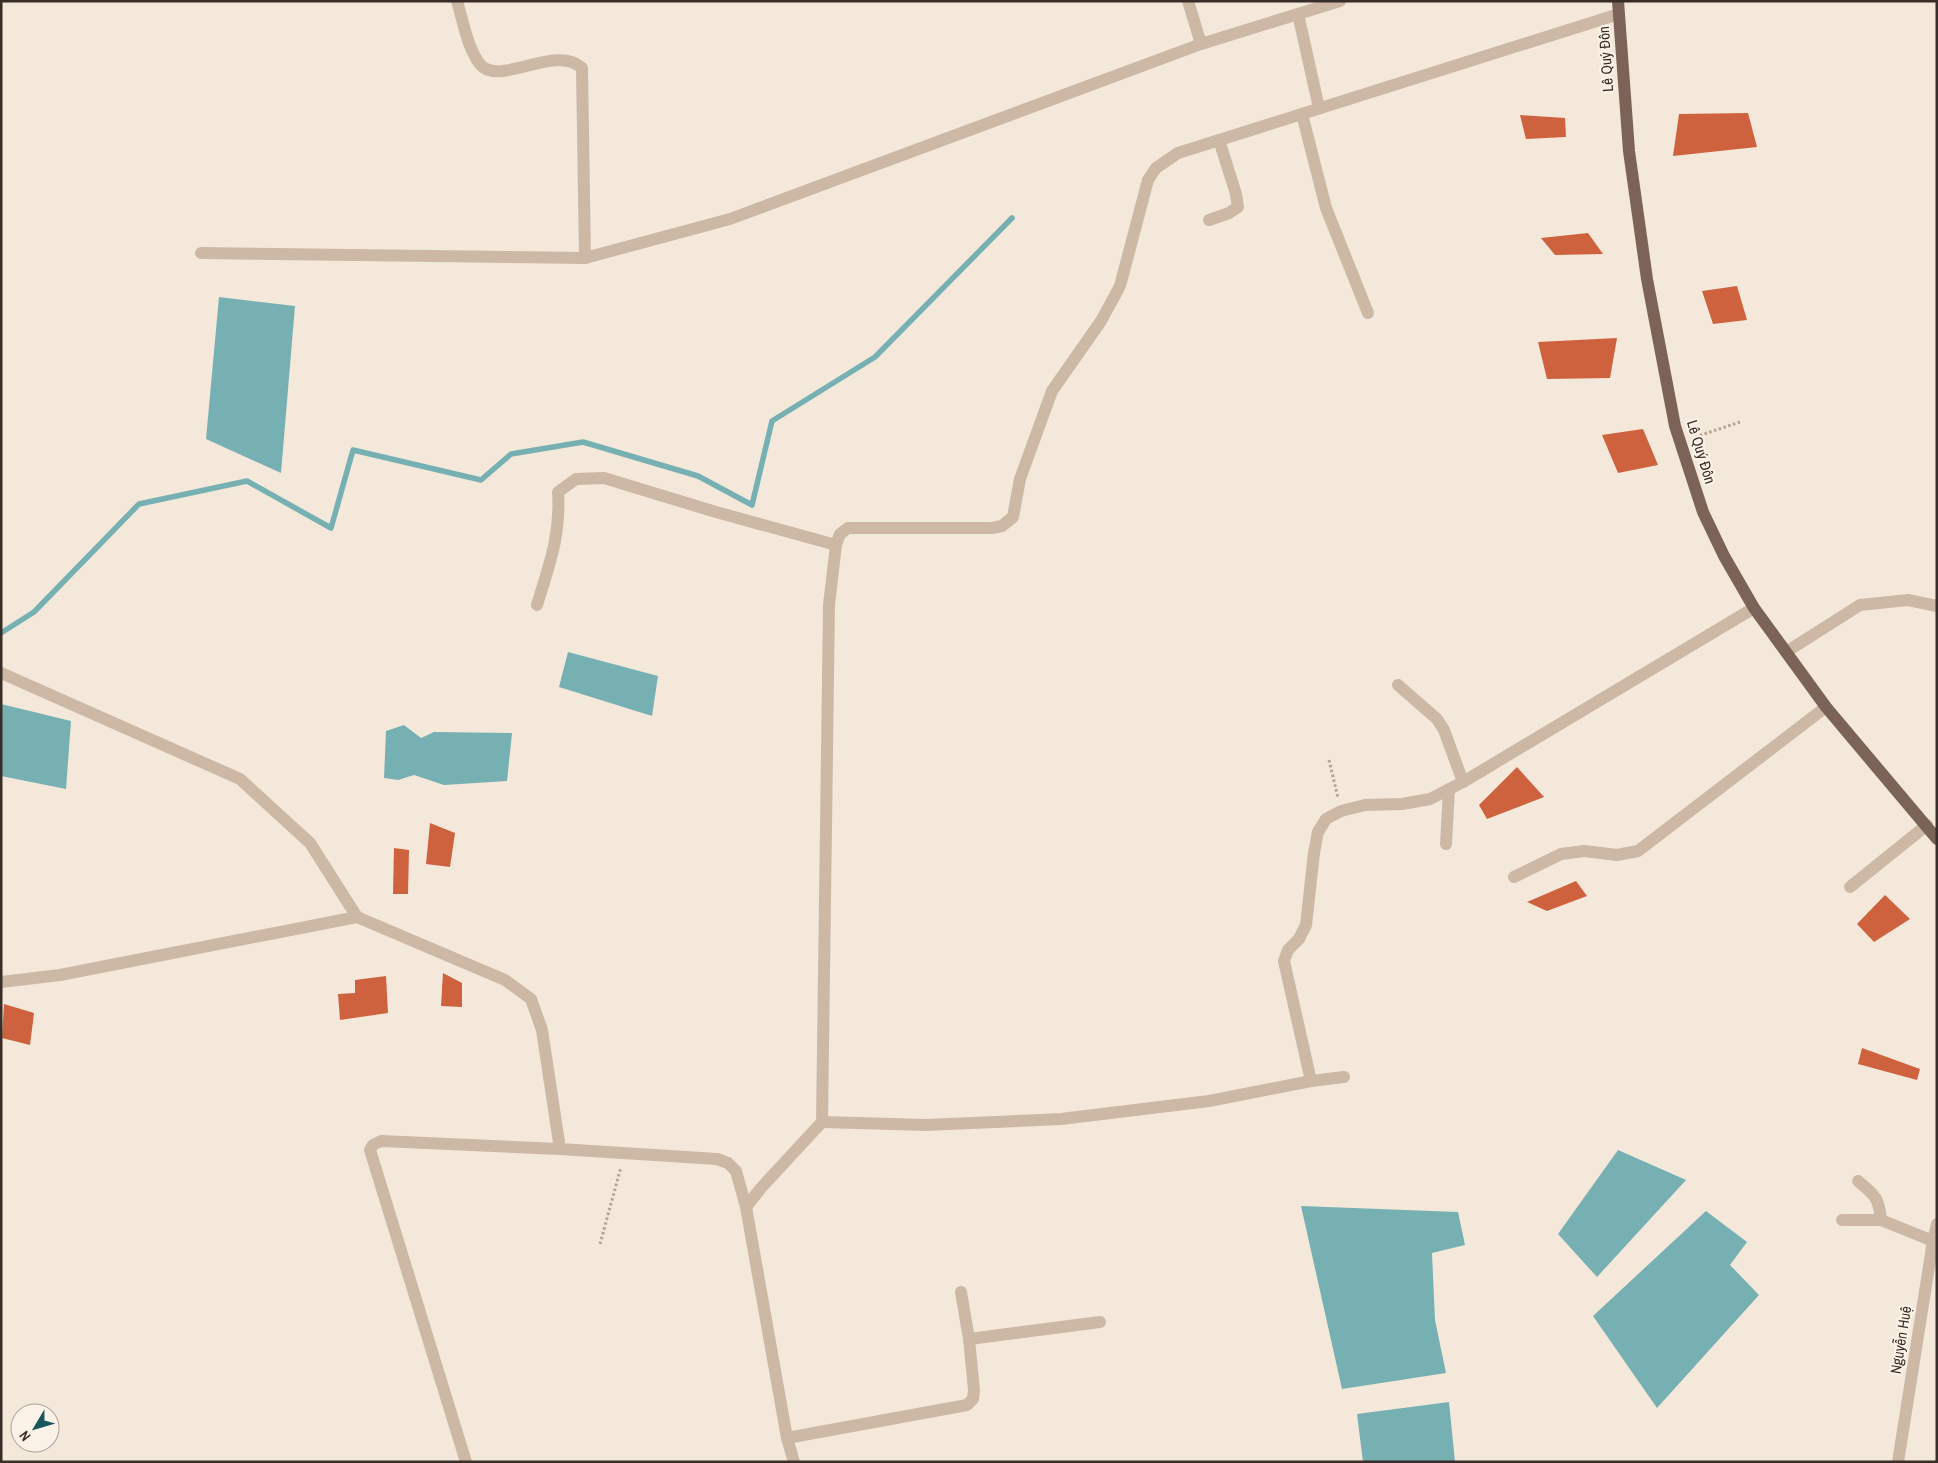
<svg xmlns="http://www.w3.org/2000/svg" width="1938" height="1463" font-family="'Archivo Narrow',sans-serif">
<rect width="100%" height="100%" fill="#f4e8db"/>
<!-- water -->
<g fill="#77b0b3">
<polygon points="219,297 295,306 281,473 206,439"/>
<polygon points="568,652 658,676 652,716 559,687"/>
<polygon points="1,704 71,721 66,789 1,776"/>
<polygon points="404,725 421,738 434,732 512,733 507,781 444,785 414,775 398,780 384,778 386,731"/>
<polygon points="1618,1150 1686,1180 1597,1277 1558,1234"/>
<polygon points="1301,1206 1458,1212 1465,1245 1432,1253 1435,1320 1446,1373 1342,1389"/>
<polygon points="1706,1211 1747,1242 1730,1265 1759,1295 1657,1408 1593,1316"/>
<polygon points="1449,1402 1455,1462 1363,1462 1357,1414"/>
</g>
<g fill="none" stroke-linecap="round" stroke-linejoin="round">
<!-- stream -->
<polyline stroke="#77b0b3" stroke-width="5.5" points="1,633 34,612 139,504 247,481 331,528 353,450 481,480 511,454 583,442 698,476 752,505 772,421 875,357 1012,218"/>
</g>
<!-- building -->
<g fill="#ce623e">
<polygon points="1748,113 1757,147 1673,156 1679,114"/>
<polygon points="1520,115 1565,118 1566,137 1526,139"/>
<polygon points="1588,233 1603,254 1555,255 1541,238"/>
<polygon points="1737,286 1747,320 1713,324 1702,291"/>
<polygon points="1617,338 1610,378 1547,379 1538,342"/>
<polygon points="1643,429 1658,465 1618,473 1602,435"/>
<polygon points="1517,767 1544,797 1487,819 1479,805"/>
<polygon points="430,823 455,833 450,867 426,864"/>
<polygon points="394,848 409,850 408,894 393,894"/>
<polygon points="1576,881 1587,896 1547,911 1527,902"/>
<polygon points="1885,895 1910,919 1874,942 1857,924"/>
<polygon points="443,973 462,983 462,1007 441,1006"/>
<polygon points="386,976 388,1013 340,1020 338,994 355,993 355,980"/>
<polygon points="4,1004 34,1013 30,1045 2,1038"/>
<polygon points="1862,1048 1920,1069 1917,1080 1858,1064"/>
</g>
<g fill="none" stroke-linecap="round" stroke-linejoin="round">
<!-- path -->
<g stroke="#b8a290" stroke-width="3" stroke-dasharray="2.5 2.5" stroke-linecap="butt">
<polyline points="1695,437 1740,422"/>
<polyline points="1329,760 1338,798"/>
<polyline points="600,1244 621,1167"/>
</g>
<!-- minor -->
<g stroke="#cdb8a6" stroke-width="12">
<path d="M457,1C463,21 467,46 479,63C497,89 555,43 582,68L585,258"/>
<polyline points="1188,1 1201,44"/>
<polyline points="1298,14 1319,108"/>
<polyline points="1302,114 1326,208 1368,313"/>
<polyline points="1209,220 1229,213 1238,207 1236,194 1219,140"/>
<polyline points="201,253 585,258 730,219 1201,44 1340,1"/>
<path d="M537,605C549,566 561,534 558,492L576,479L604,478L716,512L836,545"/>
<polyline points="1786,652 1860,605 1908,600 1937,606"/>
<polyline points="1,673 240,779 310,843 357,917 505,980 531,999 542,1030 560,1149 717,1159 728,1163 736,1171 746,1207 787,1438 794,1462"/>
<polyline points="1398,685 1437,719 1444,730 1463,782"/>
<polyline points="1446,844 1449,789"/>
<polyline points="1514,877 1561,854 1584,851 1617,855 1638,851 1826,707"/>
<polyline points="1850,887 1927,825"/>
<polyline points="1,982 60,975 357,917"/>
<polyline points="1311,1081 1284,961 1288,950 1299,939 1306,925 1314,853 1318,832 1326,819 1341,811 1365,805 1402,804 1430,799 1463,782 1754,608"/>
<polyline points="822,1122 926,1125 1061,1119 1209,1101 1311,1081 1344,1077"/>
<path d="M1858,1181C1875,1195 1879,1198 1881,1220"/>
<polyline points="746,1207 761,1188 822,1122 829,605 836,545 840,534 848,528 992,528 1002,526 1013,517 1020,479 1052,391 1101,321 1120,286 1148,180 1156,168 1178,153 1619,14"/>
<polyline points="1842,1220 1881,1220 1933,1241"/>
<polyline points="961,1292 969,1339"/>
<polyline points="787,1438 967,1405 973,1399 974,1390 969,1339 1100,1322"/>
<polyline points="466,1462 370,1150 373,1145 381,1141 560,1149"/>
<polyline points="1898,1462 1933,1241 1937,1224"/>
</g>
<!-- major -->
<polyline stroke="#7b6457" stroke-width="12" points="1618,1 1629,151 1647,279 1675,426 1703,512 1724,556 1754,608 1826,707 1937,839"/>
</g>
<g text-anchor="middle" stroke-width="4.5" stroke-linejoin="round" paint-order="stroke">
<!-- street labels -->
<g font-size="15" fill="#382d27" stroke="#fbf2e7">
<text transform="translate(1606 59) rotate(-94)" y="5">Lê Quý Đôn</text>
<text transform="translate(1701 452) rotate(73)" y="5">Lê Quý Đôn</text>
<text transform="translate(1901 1340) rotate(-81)" y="5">Nguyễn Huệ</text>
</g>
</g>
<!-- border -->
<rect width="1938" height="1463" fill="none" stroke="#382d27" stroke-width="5"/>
<!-- north arrow -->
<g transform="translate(35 1428) rotate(232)"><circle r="24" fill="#fbf2e7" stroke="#ada39a"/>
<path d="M0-4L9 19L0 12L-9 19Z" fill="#1a575d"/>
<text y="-8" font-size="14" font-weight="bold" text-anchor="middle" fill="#382d27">N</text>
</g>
</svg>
